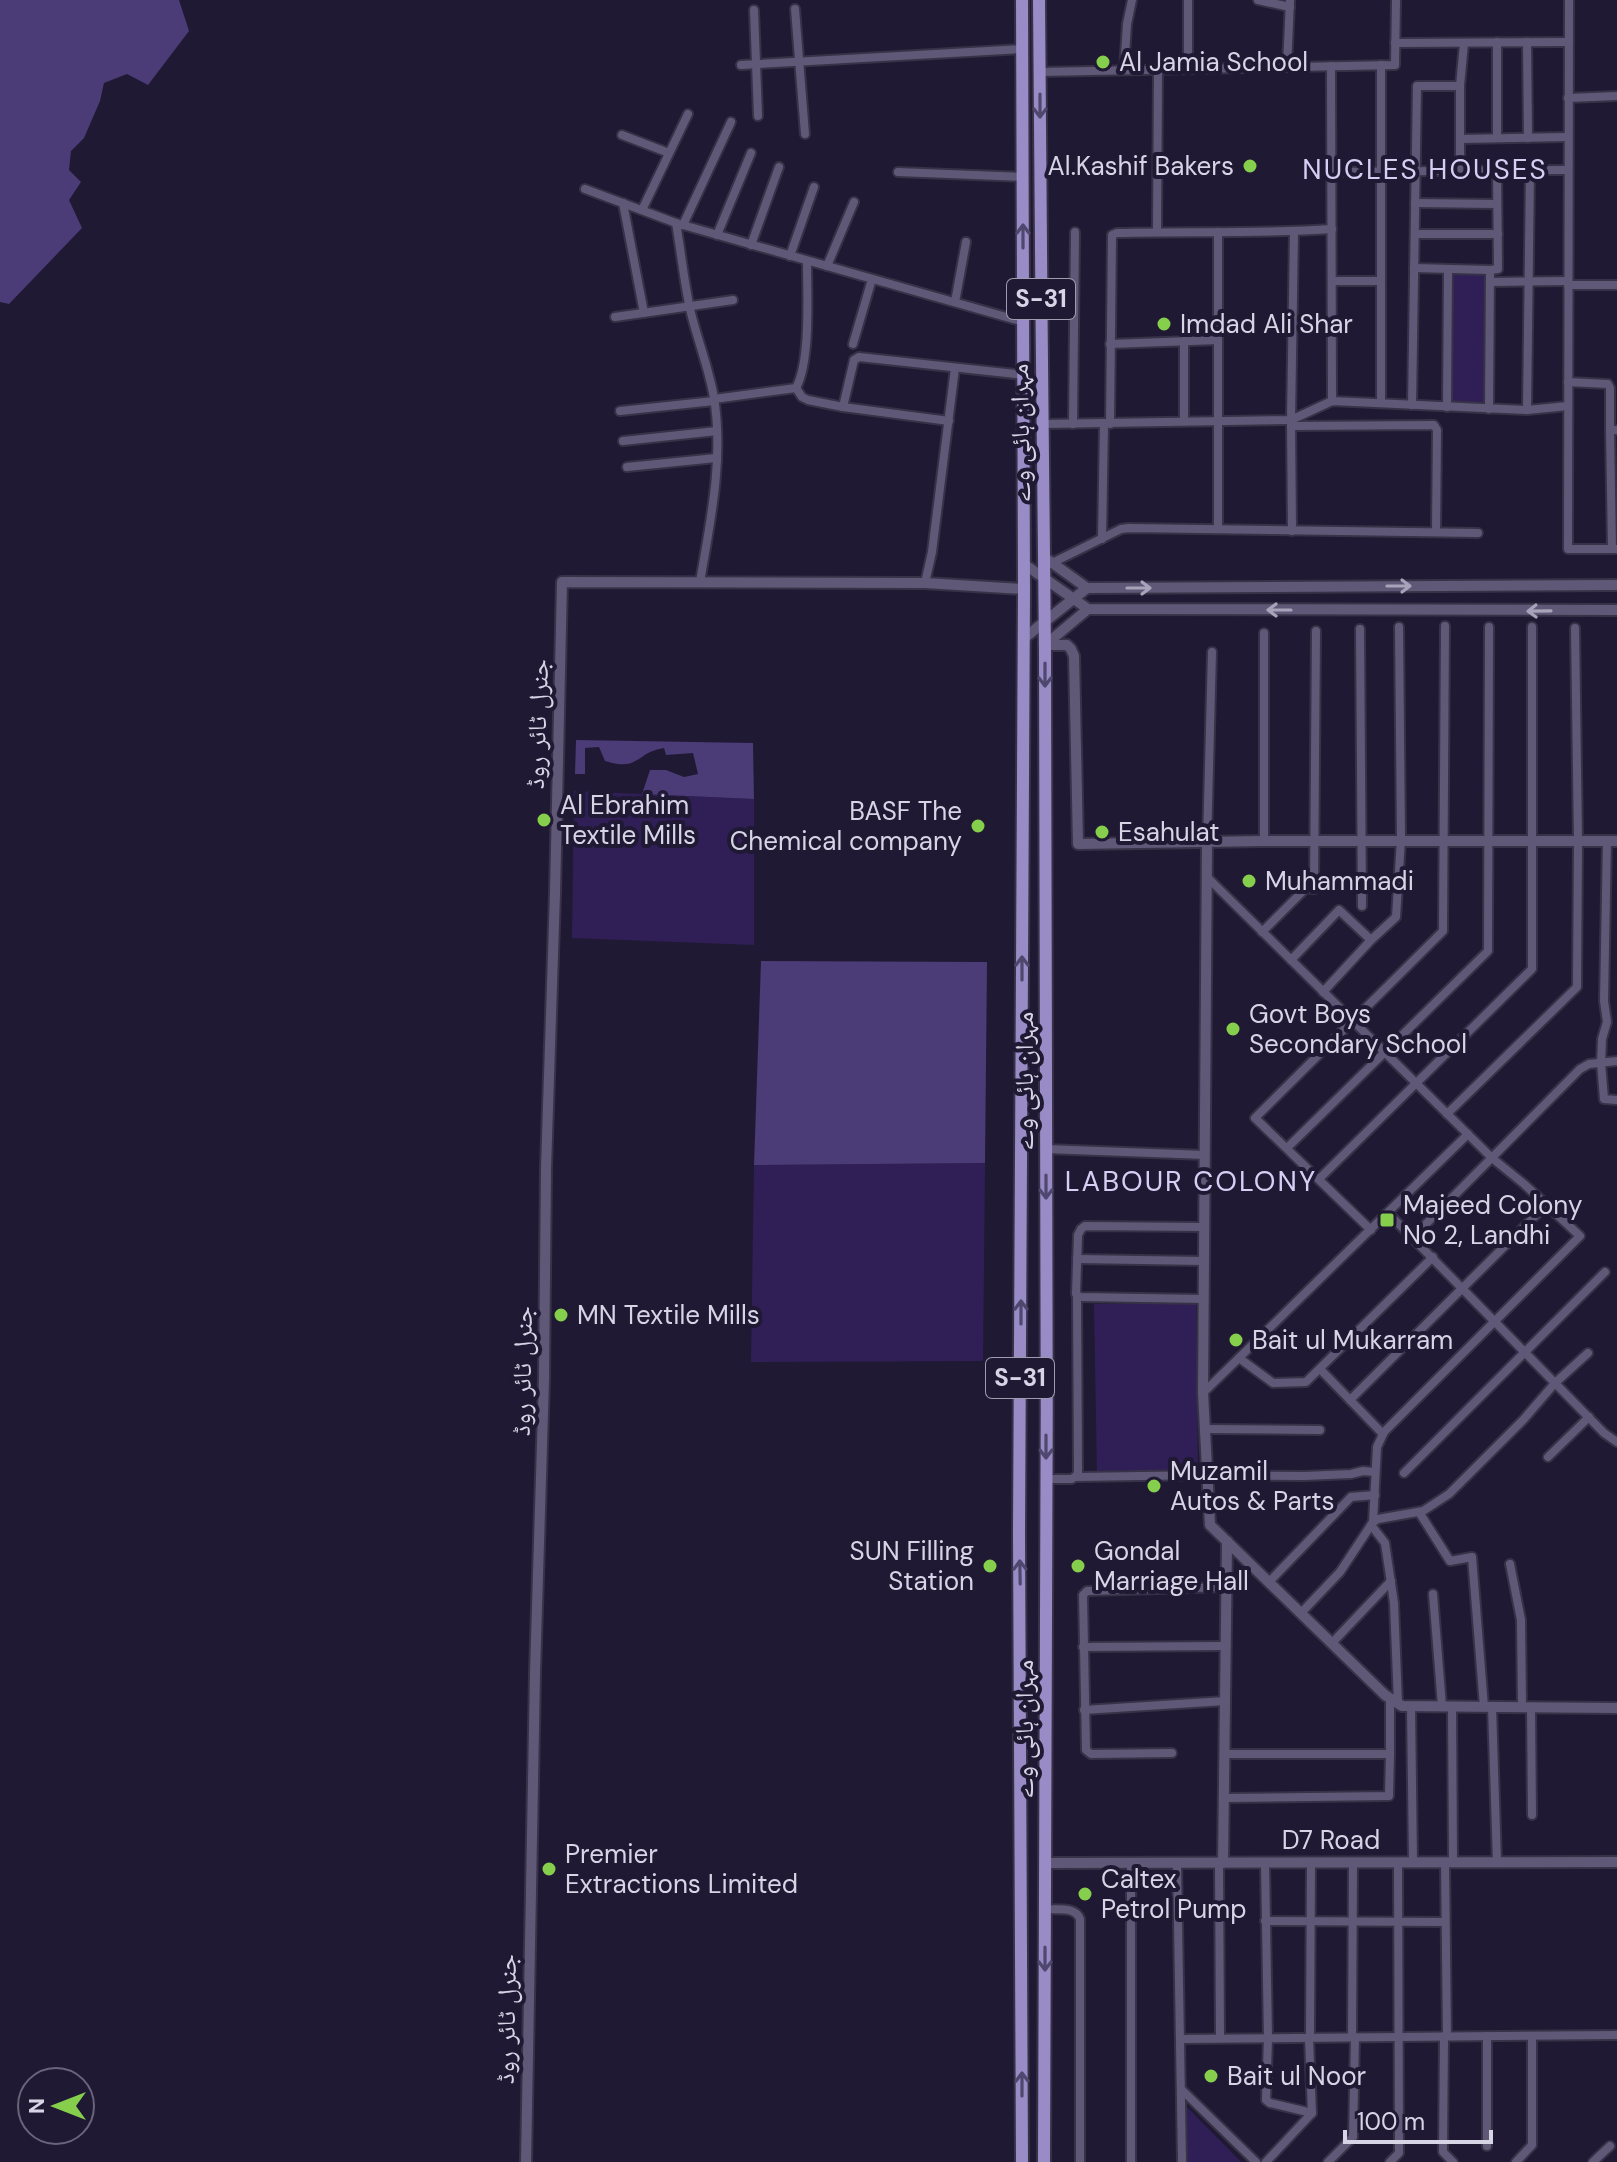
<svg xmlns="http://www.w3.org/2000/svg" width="1617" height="2162" font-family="'DM Sans','Noto Naskh Arabic',sans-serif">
<rect width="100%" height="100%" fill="#201933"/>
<!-- green -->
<g fill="#301f56">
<polygon points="1451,272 1489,272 1485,405 1451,404"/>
<polygon points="574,791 754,799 754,945 572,938"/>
<polygon points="985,1163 983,1361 751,1362 754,1165"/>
<polygon points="1196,1303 1198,1473 1097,1475 1094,1304"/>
<polygon points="1185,2105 1241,2162 1185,2162"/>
</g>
<!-- forest -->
<g fill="#4b3b76">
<polygon points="0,0 179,0 189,31 148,85 127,74 104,83 100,101 84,138 71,151 69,170 81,182 69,200 82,228 9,304 0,302"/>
<path d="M576,740L753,743L754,799L642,794L650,770H666L684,777L698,774L693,753L666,755L664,748C636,752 640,772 605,761L599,747L585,748V774H575Z"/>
<polygon points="761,961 987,962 985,1163 754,1165"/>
</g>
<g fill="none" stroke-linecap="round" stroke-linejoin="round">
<!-- minor casing -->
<g stroke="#373247" stroke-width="12">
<g id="minor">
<polyline points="1188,0 1188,69"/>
<polyline points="1258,0 1290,7"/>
<polyline points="1569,0 1568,549 1617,549"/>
<polyline points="795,9 805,134"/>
<polyline points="754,10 758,116"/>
<polyline points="1527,42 1528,138"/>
<polyline points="1395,43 1569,42"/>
<polyline points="741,65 1023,49"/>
<polyline points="1381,65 1381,402"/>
<polyline points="1331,66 1332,401"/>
<polyline points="1287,67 1290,0"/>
<polyline points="1124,70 1127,24 1132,0"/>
<polyline points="1039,72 1395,65 1396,0"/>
<polyline points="1460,86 1464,43"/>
<polyline points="1568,98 1617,96"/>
<polyline points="622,135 669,153"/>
<polyline points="1497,138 1497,42"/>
<polyline points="1460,139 1568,137"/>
<polyline points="898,172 1023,177"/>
<polyline points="1331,172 1568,170"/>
<polyline points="585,189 676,223 1024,322"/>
<polyline points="623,203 644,313"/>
<polyline points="1415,203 1497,204"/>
<polyline points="642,210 688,114"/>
<path d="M676,223C681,252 684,281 690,309C697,339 709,368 714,398C724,459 710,523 700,582"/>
<polyline points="683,225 731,122"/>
<polyline points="1157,232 1158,70"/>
<polyline points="1218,232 1218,529"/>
<polyline points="1415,234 1498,234"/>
<polyline points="717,235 751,153"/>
<polyline points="751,245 779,167"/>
<polyline points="790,256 814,187"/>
<polyline points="827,266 854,202"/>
<polyline points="1414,268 1490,270 1489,409"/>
<polyline points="1490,270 1498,269 1497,171"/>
<polyline points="1332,281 1381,281"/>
<polyline points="1491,282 1568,281"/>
<polyline points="1568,285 1617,285"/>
<polyline points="955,302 966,242"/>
<polyline points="615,317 733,300"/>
<polyline points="1184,341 1184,421"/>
<polyline points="853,344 872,279"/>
<polyline points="1110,344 1218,340"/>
<polyline points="1568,382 1608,384 1610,388 1610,430"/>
<polyline points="796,388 802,397 808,400 843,407 949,421"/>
<path d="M714,399L796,388C811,360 807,294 807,261"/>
<polyline points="1412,405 1417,86 1460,86 1460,171"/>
<polyline points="843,407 854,360 859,357 1024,375"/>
<polyline points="1447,407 1448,269"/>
<polyline points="1527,410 1530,171"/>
<polyline points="620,411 714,401"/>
<polyline points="1042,424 1291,420 1332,401 1527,410 1568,406"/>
<polyline points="1073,424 1075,232"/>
<path d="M1110,424L1112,235L1117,233C1188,231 1260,234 1332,229"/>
<polyline points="1291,426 1434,425 1437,430 1436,532"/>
<polyline points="623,441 717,431"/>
<polyline points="627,467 716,458"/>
<polyline points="1292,531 1291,420 1294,232"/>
<polyline points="1102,539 1104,424"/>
<polyline points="1612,549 1610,430 1617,430"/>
<polyline points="1052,563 1121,529 1129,528 1478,533"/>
<polyline points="925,583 932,552 955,368"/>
<polyline points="1360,629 1362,906"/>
<polyline points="1264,633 1264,841"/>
<polyline points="1607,840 1604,1001 1607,1022 1602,1039 1601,1063 1604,1099 1617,1100"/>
<polyline points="1207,843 1212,652"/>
<polyline points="1207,877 1492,1158 1524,1184 1580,1236 1384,1432 1377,1447 1373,1522"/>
<polyline points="1262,932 1306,888 1314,889 1316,631"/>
<polyline points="1291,960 1339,910 1371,940"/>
<polyline points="1323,992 1371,940 1396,917 1401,840 1399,627"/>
<polyline points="1447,1114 1577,987 1578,840 1575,628"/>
<polyline points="1287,1148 1488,951 1489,627"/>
<polyline points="1046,1149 1205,1155"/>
<polyline points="1319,1179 1532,969 1532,627"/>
<polyline points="1388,1213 1604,1433 1617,1442"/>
<polyline points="1371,1230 1255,1118 1443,931 1445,626"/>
<polyline points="1413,1237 1580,1069 1589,1064 1617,1061"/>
<polyline points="1077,1259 1204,1261"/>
<polyline points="1204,1299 1080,1297 1076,1294 1078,1235 1081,1229 1085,1226 1204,1227"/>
<polyline points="1239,1358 1273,1383 1306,1382 1433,1257"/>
<polyline points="1320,1369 1383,1434"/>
<polyline points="1203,1393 1468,1134"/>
<polyline points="1350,1400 1546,1205"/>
<polyline points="1205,1429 1320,1430"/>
<polyline points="1548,1457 1589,1417"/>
<polyline points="1404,1473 1605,1272"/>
<polyline points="1076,1477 1207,1475 1304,1476 1351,1474 1363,1471 1375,1472"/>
<polyline points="1046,1479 1072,1479 1078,1474 1077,1296"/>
<polyline points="1419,1512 1450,1561 1472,1557 1484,1707"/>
<polyline points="1371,1525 1385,1543 1394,1603 1398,1703"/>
<polyline points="1510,1564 1521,1620 1522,1707"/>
<polyline points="1269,1582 1351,1497 1375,1495"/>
<polyline points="1433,1594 1442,1706"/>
<polyline points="1301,1613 1340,1572 1373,1522 1378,1519 1423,1511 1449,1494 1524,1419 1555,1383 1588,1353"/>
<polyline points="1332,1643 1391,1581"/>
<polyline points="1083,1647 1225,1646"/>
<polyline points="1411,1706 1413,1862"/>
<polyline points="1452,1707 1453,1862"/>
<polyline points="1492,1707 1497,1862"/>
<polyline points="1531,1707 1532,1815"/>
<polyline points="1084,1710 1225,1701"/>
<polyline points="1172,1753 1091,1754 1086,1750 1083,1595 1087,1591 1226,1587"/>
<polyline points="1224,1754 1390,1754 1390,1698"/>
<polyline points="1224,1798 1389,1796 1390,1754"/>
<polyline points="1445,1862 1447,2036"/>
<polyline points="1131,1863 1131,2162"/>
<polyline points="1177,1863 1182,2162"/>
<polyline points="1219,1863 1220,2038"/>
<polyline points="1265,1863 1268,2038 1266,2100 1270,2103 1312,2113"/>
<path d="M1046,1909C1058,1910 1075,1906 1080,1919V2162"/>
<polyline points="1265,1921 1445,1922"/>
<polyline points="1444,2036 1443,2152 1453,2162"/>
<polyline points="1352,2037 1353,1862"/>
<polyline points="1310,2038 1311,1862"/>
<polyline points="1181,2039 1617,2035"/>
<polyline points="1182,2090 1256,2162"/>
<polyline points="1487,2146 1487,2036"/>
<polyline points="1266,2162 1312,2113 1309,2038"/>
<polyline points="1328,2162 1353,2137 1355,2037"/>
<polyline points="1390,2162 1399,2153 1398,1862"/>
<polyline points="1516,2162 1532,2145 1532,2036"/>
<polyline points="1593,2162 1610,2146"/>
</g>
</g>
<!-- tertiary casing -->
<g stroke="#373247" stroke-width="14">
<g id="tertiary">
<polyline points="1044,557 1087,588"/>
<polyline points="1024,564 1088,609 1617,610"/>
<polyline points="1023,639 1087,588 1617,585"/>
<polyline points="1045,645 1067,645 1071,649 1074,656 1078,844 1264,841 1617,841"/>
<polyline points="1045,645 1088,609"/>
<polyline points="1207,843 1203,1393 1210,1525 1385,1695 1402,1706 1617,1708"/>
<polyline points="1046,1863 1617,1862"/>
<polyline points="1223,1863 1227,1541"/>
<polyline points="526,2162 535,1673 544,1379 546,1168 555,893 562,582 925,583 1024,589"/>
</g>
</g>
<!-- primary casing -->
<g stroke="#373247" stroke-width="16">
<g id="primary">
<polyline points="1022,0 1024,589 1019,1534 1022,2162"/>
<path d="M1039,0C1040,217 1043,435 1045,652C1048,1155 1047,1659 1044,2162"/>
</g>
</g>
<!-- minor -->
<use href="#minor" stroke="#5f5977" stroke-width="8"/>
<!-- tertiary -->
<use href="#tertiary" stroke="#5f5977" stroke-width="10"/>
<!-- primary -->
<use href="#primary" stroke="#998bc6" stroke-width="12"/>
</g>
<!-- one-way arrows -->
<defs><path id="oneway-shaft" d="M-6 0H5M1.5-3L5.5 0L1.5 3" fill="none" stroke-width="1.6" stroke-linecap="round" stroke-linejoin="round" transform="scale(2)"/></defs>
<g stroke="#50476e">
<use href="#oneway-shaft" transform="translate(1040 106) rotate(90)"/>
<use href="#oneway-shaft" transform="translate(1023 236) rotate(-90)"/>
<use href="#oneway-shaft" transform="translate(1045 675) rotate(90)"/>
<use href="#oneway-shaft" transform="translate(1022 968) rotate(-90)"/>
<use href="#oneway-shaft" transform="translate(1046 1187) rotate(90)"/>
<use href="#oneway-shaft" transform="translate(1021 1312) rotate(-90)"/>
<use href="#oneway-shaft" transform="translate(1046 1447) rotate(90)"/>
<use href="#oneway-shaft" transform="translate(1020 1572) rotate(-91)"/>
<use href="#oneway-shaft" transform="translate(1045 1959) rotate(90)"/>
<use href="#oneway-shaft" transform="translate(1022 2084) rotate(-90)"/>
</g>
<g stroke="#a7a3ba">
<use href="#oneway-shaft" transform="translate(1399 586)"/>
<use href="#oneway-shaft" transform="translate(1139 588)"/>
<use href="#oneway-shaft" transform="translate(1279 610) rotate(-180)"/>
<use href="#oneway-shaft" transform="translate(1539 611) rotate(179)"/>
</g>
<!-- markers -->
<g fill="#85cf4c" stroke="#201933" stroke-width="3">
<circle cx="1103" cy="62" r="8"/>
<circle cx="1250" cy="166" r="8"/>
<circle cx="1164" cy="324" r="8"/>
<circle cx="544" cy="820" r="8"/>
<circle cx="978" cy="826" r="8"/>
<circle cx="1102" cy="832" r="8"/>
<circle cx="1249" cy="881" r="8"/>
<circle cx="1233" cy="1029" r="8"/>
<rect x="1379" y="1212" width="16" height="16" rx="4"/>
<circle cx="561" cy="1315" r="8"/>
<circle cx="1236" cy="1340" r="8"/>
<circle cx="1154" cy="1486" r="8"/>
<circle cx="990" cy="1566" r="8"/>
<circle cx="1078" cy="1566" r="8"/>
<circle cx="549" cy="1869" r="8"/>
<circle cx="1085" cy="1894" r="8"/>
<circle cx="1211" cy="2076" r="8"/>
</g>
<g text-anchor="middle" stroke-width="8" stroke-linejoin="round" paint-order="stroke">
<!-- shield labels -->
<g fill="#201933" stroke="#a09cb0" stroke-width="2">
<rect x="1007" y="279" width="68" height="40" rx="6"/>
<rect x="986" y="1358" width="68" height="40" rx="6"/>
</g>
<g font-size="24" font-weight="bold" fill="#d7d4e6">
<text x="1041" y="307">S-31</text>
<text x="1020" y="1386">S-31</text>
</g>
<!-- poi labels -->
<g font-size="26" fill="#d7d4e6" stroke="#201933" text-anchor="start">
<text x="1119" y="71">Al Jamia School</text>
<text x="1234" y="175" text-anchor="end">Al.Kashif Bakers</text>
<text x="1180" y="333">Imdad Ali Shar</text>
<text x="560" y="814">Al Ebrahim<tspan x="560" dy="30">Textile Mills</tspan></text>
<text x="962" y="820" text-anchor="end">BASF The<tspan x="962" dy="30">Chemical company</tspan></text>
<text x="1118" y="841">Esahulat</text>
<text x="1265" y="890">Muhammadi</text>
<text x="1249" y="1023">Govt Boys<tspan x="1249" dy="30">Secondary School</tspan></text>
<text x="1403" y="1214">Majeed Colony<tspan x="1403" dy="30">No 2, Landhi</tspan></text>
<text x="577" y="1324">MN Textile Mills</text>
<text x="1252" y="1349">Bait ul Mukarram</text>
<text x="1170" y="1480">Muzamil<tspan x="1170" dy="30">Autos &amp; Parts</tspan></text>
<text x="974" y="1560" text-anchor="end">SUN Filling<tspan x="974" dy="30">Station</tspan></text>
<text x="1094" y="1560">Gondal<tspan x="1094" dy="30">Marriage Hall</tspan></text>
<text x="565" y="1863">Premier<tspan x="565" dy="30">Extractions Limited</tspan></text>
<text x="1101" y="1888">Caltex<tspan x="1101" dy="30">Petrol Pump</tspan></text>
<text x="1227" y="2085">Bait ul Noor</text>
</g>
<!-- street labels -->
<g font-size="26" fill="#d7d4e6" stroke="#201933">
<text transform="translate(1020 433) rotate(-91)" y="9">مہران ہائی وے</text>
<text transform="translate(537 724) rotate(-88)" y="9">جنرل ٹائر روڈ</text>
<text transform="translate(1024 1081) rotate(-90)" y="9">مہران ہائی وے</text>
<text transform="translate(522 1371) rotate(-89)" y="9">جنرل ٹائر روڈ</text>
<text transform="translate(1024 1729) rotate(-90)" y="9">مہران ہائی وے</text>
<text x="1331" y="1849">D7 Road</text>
<text transform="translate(506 2019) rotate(-89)" y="9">جنرل ٹائر روڈ</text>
</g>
<!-- neighbourhood labels -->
<g font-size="28" letter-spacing="2" fill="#d6cff3" stroke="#201933">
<text x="1425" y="179">NUCLES HOUSES</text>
<text x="1191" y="1191">LABOUR COLONY</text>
</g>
</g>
<!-- north arrow -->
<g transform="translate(56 2106) rotate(270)"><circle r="38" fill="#201933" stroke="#69647b" stroke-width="2"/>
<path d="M0-6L14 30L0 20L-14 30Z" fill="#85cf4c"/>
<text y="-12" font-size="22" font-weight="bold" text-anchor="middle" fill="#d7d4e6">N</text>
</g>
<!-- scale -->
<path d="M1345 2130v12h146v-12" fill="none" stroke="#d7d4e6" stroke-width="4"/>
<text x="1357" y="2130" font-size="24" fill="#d7d4e6" stroke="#201933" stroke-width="6" paint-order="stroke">100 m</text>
</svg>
